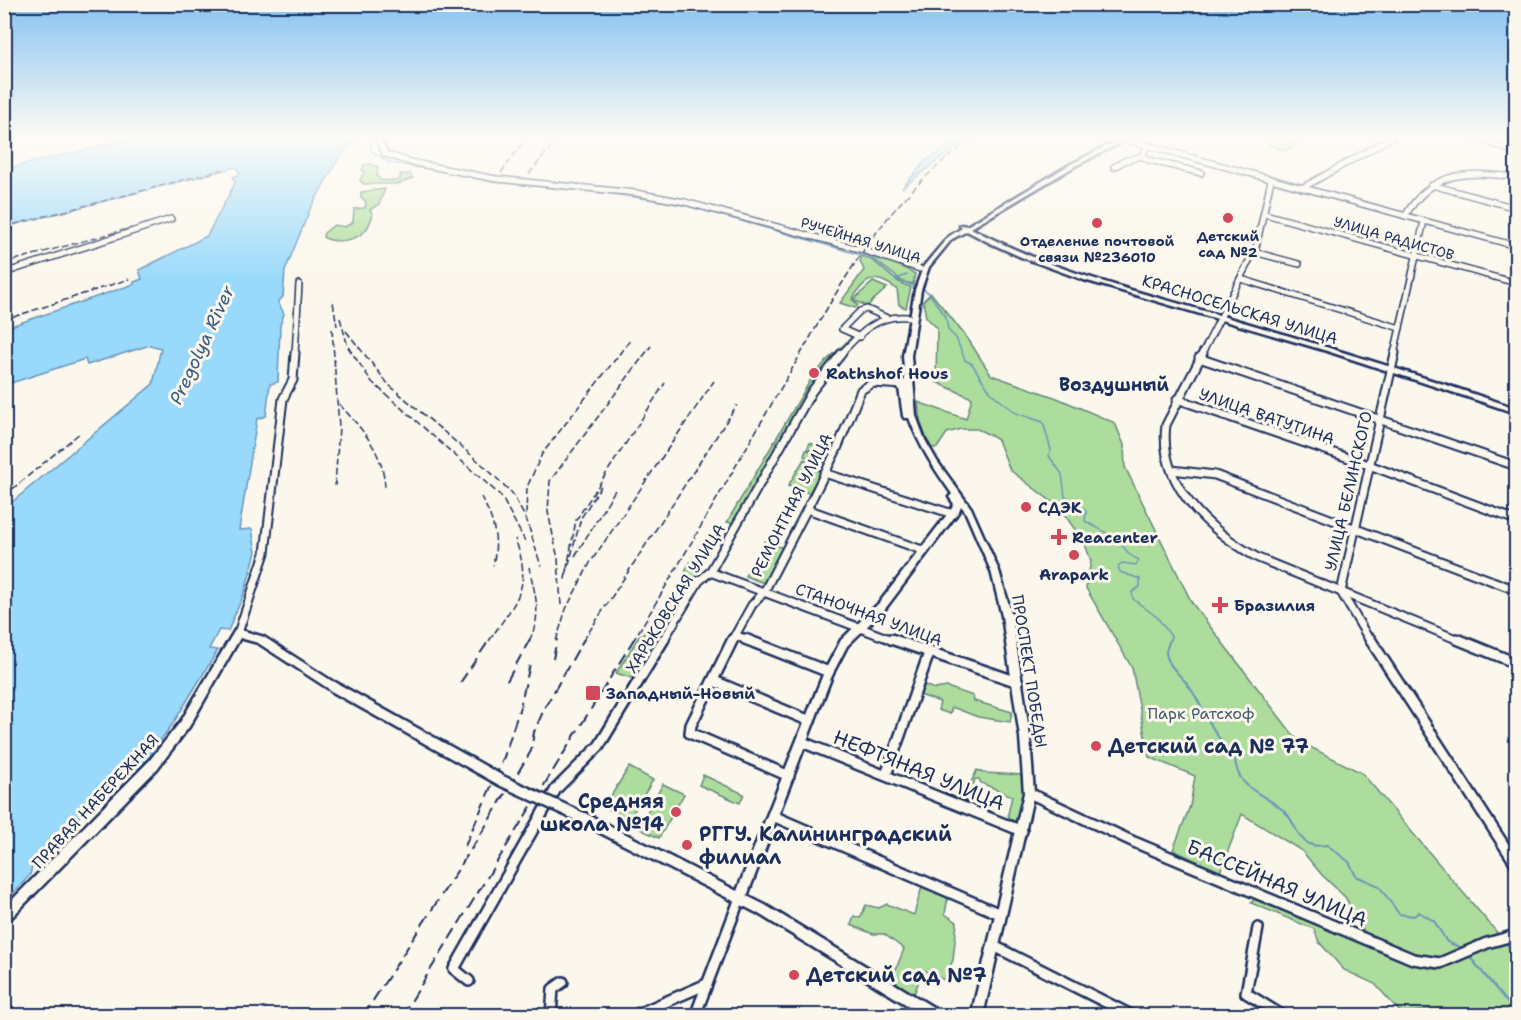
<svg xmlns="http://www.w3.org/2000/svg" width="1521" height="1020" font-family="'Shantell Sans',sans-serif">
<rect width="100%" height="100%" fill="#fbf7ec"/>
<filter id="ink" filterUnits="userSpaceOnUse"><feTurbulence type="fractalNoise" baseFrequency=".0167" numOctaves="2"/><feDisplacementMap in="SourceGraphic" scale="12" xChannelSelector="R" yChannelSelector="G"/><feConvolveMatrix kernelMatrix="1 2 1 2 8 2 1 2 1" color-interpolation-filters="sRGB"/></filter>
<g filter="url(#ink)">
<!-- green -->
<g fill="#addd9c" stroke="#64867d" stroke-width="1.5">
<path d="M1270,138H1302C1292,151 1285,153 1270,145L1268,141Z"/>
<polygon points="370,164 378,167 377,176 380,180 397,181 401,177 400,174 410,174 413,178 398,184 363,184 360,180 365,171 362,170 364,165"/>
<path d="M385,189L379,204L370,210L373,214C371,220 369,227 365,231C355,241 335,244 323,237L324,233L334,225L345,227L353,222L354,209L365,208L366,202L361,197V192Z"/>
<polygon points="866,253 893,262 915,274 913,284 903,282"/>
<path d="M862,256C882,262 890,282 911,287L906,308L899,305L897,289C873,272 867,278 852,299L858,305L855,308L840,303L864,270L860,261Z"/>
<polygon points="873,282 887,288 867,306 853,300"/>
<path d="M931,293L968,339L991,375L1057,398L1115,423L1124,445L1125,467L1192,603L1298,741L1362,773L1516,955V1015H1435L1430,1010L1401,1013L1375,984L1344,970L1319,942L1314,929L1251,903L1256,897L1367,937L1345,897L1322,875L1302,851L1242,814L1220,872L1173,850L1190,806L1195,776L1149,757L1132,668L1086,588L1091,561L1085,544L1060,508L1010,470L998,440L988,434L977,429H961L947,433L937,448H929C922,433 919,418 918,402L966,419L972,398L936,382L937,328L926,317L923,301Z"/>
<polygon points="853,336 857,338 830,363 735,524 727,522 810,381 826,361"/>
<polygon points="831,441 836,444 826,463 804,456 806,450 812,451 807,449 810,443 816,445 820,442 828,443 822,454 819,454 823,456"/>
<polygon points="804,459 814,463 812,468 821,471 809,493 788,486"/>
<polygon points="765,541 783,548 764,583 745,576"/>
<polygon points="693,558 699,573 635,679 616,673 640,635 642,636 662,608 672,604 685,580 686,569"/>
<polygon points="921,684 935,689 947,687 973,696 974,701 1012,712 1010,722 978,717 952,707 950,714 938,710 940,702 917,694"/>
<polygon points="629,767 653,780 629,819 604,807"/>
<polygon points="977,770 983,773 1024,775 1026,795 1020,824 1009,819 1008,814 1012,796 981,783 979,779 975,779 968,802 959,798 966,784 971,782"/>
<polygon points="703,775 744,794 740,803 699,785"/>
<polygon points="663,784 684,794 659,838 638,828"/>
<polygon points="923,883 948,897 945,914 957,922 953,960 944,980 923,970 913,997 890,984 904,949 884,934 873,934 851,925 854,916 860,918 866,905 879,908 887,904 914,915"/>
</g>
<!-- water -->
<g fill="#99d9fb" stroke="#6795bc" stroke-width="1.5">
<polygon points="134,138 357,138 339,158 310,209 285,271 283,297 278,302 284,314 280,325 278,382 270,384 266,416 257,419 239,530 252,529 256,552 245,591 228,631 219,630 209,649 218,650 174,722 141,767 127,769 33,862 30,875 5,902 5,508 153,384 161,348 150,345 87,365 85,359 5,385 5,328 134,284 134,282 142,279 139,270 207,236 235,183 233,177 240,174 236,167 5,227 5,169"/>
<polygon points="955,143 961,143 902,188 925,161"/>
</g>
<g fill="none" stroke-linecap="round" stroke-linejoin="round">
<!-- stream-far1 -->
<g stroke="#6795bc" stroke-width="1.5">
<polyline points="369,138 371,151 390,163 428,169"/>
<polyline points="961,143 971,138"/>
<polyline points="433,170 496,182 557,188"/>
<polyline points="583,190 676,203 830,246 871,258 895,279 917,287"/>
<polyline points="896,279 907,275"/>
<path d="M921,288L928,292L946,317L948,330L956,338L965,360L972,364L991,393L1016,413L1043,422L1051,450L1049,456L1062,474L1065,497L1074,500L1086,511L1085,521C1096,528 1113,534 1122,545C1129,554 1127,554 1139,560L1136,565L1122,563L1118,566L1120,572L1140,579V587L1132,592L1133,599L1157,617L1171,636L1170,641"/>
</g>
<!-- stream -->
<g stroke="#6795bc" stroke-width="2">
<path d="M1170,639C1169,643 1166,649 1166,653C1168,667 1183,677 1190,688C1206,710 1212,738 1235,754C1234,792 1266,792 1287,814C1295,823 1297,838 1309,844C1315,847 1321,846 1327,845L1349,862L1356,876L1379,886L1399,914L1414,916L1419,912L1434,921L1447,942L1462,948"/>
<polyline points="1469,956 1516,1013"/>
</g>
<!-- minor-far2 casing -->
<g stroke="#1b2f5e" stroke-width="8">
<g id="minor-far2">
<polyline points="378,138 385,154 410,162 496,179 636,193 685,202 859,249 920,269"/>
<polyline points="1120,138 1516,246"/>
<polyline points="1478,138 1516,153"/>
<polyline points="1147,146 1142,156 1149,160 1201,173"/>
<polyline points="1114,167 1124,161 1142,156"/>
<polyline points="1432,185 1516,208"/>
<polyline points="1302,188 1391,138"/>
<polyline points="1265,214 1516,283"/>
<path d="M1405,216C1433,169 1467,172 1516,177"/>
<polyline points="1254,252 1299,264"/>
<polyline points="4,273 171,219"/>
<polyline points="1241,279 1400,328"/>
<polyline points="860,337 842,329 860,311 867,309 887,318"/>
<polyline points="295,354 299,284"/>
<path d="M841,354C860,333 878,314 908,317"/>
<polyline points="1202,354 1256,247 1271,180"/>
<polyline points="1394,354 1424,221"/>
</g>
</g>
<!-- minor-far1 casing -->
<g stroke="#1b2f5e" stroke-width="11">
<g id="minor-far1">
<path d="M1203,353L1166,425C1158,486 1210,531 1258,558L1461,641"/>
<polyline points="1199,358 1516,466"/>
<polyline points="1177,399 1369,465 1516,520"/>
<polyline points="1172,470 1215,475 1516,590"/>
<polyline points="824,473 953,514"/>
<polyline points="807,509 925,551"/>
<polyline points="710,572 895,641"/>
<polyline points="238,633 265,553 283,399 293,380 295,353"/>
<polyline points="735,635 749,641"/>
<polyline points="663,641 699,581 710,572 812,391 842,353"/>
<polyline points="732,641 752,605 764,592 807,509 837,449 861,390 873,383 903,385"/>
<polyline points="1370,641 1341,592 1395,353"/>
</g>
</g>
<!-- minor casing -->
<g stroke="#1b2f5e" stroke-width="14">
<g id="minor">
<polyline points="733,639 691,725 690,733 789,776"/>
<polyline points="745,639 829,672"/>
<polyline points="891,639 1018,682"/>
<polyline points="1370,639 1516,864"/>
<polyline points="1457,639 1516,663"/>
<polyline points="714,681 810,721"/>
<polyline points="802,742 1022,831"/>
<polyline points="886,775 929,653"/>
<polyline points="1029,793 1134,842 1413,959 1440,963 1487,943 1516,935"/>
<polyline points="773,816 1000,914"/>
<polyline points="1258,928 1246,993 1283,1016"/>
<polyline points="994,946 1133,1016"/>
<polyline points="469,981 454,969 556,789 599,746 664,639"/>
<polyline points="551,1016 553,989 563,982"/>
<polyline points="633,1016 707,984"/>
<polyline points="695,1016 740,898"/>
</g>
</g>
<!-- major casing -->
<g stroke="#1b2f5e" stroke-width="5">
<g id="major">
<path d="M1123,138H1130L1075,166L971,228C1052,272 1141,292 1229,318C1326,346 1421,376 1516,408V413L1327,351L1084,280L1021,257L990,243L967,231L952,239L929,267L921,290L911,356L916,416L925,440L937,461L971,508L999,571L1012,616L1030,737L1034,793L983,1016H971L1024,793L1020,737L1002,616L991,571L965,511L961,506L959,511L885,609L847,646L833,673L747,896L765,905L941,1012L943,1016H925L757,913L577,821L576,817L577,813L581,812L585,813L737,891L824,672L841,640L879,603L952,508L954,504L949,497L952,494C934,468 920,448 909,418H904L903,416L898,381L902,379L905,381L903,356L915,290L923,267L948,237L962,228L960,226L961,225L967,226L1071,164Z"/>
<polygon points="238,629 264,637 335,683 337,686 335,689 332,690 329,689 258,643 240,638 189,727 157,769 8,921 4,923 4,908 149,761 181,721 235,630"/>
</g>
</g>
<!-- minor-far2 -->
<use href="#minor-far2" stroke="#fbf7ec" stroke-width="5"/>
<!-- minor-far1 -->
<use href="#minor-far1" stroke="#fbf7ec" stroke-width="7"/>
<!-- minor -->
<use href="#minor" stroke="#fbf7ec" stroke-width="9"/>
<!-- major -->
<use href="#major" fill="#fbf7ec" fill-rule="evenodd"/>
<!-- rail-far1 -->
<g stroke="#1b2f5e" stroke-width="1.5" stroke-dasharray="7 3" stroke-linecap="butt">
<polyline points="501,173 526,138"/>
<polyline points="529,174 558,138"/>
<polyline points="4,227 225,169"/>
<polyline points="4,263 131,228"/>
<polyline points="333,302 337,326"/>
<polyline points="340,318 348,347 372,382 501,496 525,541"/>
<polyline points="4,320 129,279"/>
<polyline points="332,329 339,427 335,486"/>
<polyline points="346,331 389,385 484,466 512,493 527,521 541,566"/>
<path d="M339,404C363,430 384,452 385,489"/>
<polyline points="4,408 8,407"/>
<polyline points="601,486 581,518 565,579 576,520 665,383"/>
<polyline points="4,496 81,432"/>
<path d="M481,497C494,520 499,539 493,565"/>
<polyline points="526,515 527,487 542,454 631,339"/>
<polyline points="575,556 615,490"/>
<polyline points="561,605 558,559 548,512 550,481 651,346"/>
<path d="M489,641C515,602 534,588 515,539"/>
<path d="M529,641C543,614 535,595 529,567"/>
<polyline points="556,641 566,609 590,563 714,381"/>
<polyline points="583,641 737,405"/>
<path d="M633,641C685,555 735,467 785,381C842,284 879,205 973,138"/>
</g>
<!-- rail -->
<g stroke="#1b2f5e" stroke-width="2" stroke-dasharray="12 6" stroke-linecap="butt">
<polyline points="553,659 557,639"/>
<polyline points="507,681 530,639"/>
<polyline points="460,683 490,639"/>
<polyline points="465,846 504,757 520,707 531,660"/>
<polyline points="363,1016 479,837 531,751 534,732 545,707 584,639"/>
<polyline points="402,1016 634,639"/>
</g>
<!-- major-bridge casing -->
<g stroke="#1b2f5e" stroke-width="15" stroke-linecap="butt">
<polyline id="major-bridge" points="332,686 502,781 581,817"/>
</g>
<!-- major-bridge -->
<use href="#major-bridge" stroke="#fbf7ec" stroke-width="10"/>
</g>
</g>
<!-- sky -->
<linearGradient id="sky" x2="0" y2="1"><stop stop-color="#88c3f0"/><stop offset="0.49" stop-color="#fdfbf6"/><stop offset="1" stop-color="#fdfbf6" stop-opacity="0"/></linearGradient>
<rect width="1521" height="280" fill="url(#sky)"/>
<!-- markers -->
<g fill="#d1495b" stroke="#fbf7ec" stroke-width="2">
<circle cx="1228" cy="218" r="6"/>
<circle cx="1097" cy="223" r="6"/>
<circle cx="814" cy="373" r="6"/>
<circle cx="1026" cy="507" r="6"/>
<path d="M1056 528h6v6h6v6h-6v6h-6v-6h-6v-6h6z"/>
<circle cx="1074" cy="555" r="6"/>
<path d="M1217 596h6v6h6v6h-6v6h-6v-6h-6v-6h6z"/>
<rect x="585" y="685" width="16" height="16" rx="3"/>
<circle cx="1096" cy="746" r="6"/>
<circle cx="676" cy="812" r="6"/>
<circle cx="687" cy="845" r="6"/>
<circle cx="794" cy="975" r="6"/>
</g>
<g text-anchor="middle" stroke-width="6" stroke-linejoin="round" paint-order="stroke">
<!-- far-poi labels -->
<g font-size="14" font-weight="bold" fill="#1b2f5e" stroke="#fbf7ec">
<text x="1228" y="241">Детский<tspan x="1228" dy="16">сад №2</tspan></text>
<text x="1097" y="246">Отделение почтовой<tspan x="1097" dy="16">связи №236010</tspan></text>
</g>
<!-- far-street labels -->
<g font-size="14" fill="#1b2f5e" stroke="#fbf7ec">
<text transform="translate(1394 238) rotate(16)" y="5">УЛИЦА РАДИСТОВ</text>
<text transform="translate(861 240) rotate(17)" y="5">РУЧЕЙНАЯ УЛИЦА</text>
</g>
<!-- street labels -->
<g font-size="16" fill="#1b2f5e" stroke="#fbf7ec">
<text transform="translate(1240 309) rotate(17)" y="6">КРАСНОСЕЛЬСКАЯ УЛИЦА</text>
<text transform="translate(1267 416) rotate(19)" y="6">УЛИЦА ВАТУТИНА</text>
<text transform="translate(1348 491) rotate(-77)" y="6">УЛИЦА БЕЛИНСКОГО</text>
<text transform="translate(791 505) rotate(-63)" y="6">РЕМОНТНАЯ УЛИЦА</text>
<text transform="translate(675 598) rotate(-58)" y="6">ХАРЬКОВСКАЯ УЛИЦА</text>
<text transform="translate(869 614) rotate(20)" y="6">СТАНОЧНАЯ УЛИЦА</text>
<text transform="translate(1030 671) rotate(81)" y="6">ПРОСПЕКТ ПОБЕДЫ</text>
<text transform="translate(95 801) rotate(-47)" y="6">ПРАВАЯ НАБЕРЕЖНАЯ</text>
</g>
<!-- poi labels -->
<g font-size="16" font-weight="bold" fill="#1b2f5e" stroke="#fbf7ec" text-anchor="start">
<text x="826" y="379">Rathshof Hous</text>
<text x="1038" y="513">СДЭК</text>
<text x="1072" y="543">Reacenter</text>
<text x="1074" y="580" text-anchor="middle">Arapark</text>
<text x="1234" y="611">Бразилия</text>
<text x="606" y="699">Западный-Новый</text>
</g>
<!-- park labels -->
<g font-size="16" fill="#405a6e" stroke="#fbf7ec">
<text x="1201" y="719">Парк Ратсхоф</text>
</g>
<!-- water labels -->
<g font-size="18" font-style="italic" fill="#3a5a85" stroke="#fbf7ec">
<text transform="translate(202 345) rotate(-65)" y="6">Pregolya River</text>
</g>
<!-- neighbourhood labels -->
<g font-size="18" font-weight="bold" fill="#1b2f5e" stroke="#fbf7ec">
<text x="1114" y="391">Воздушный</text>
</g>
<!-- near-poi labels -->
<g font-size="20" font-weight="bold" fill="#1b2f5e" stroke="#fbf7ec" text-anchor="start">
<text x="1108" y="753">Детский сад № 77</text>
<text x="664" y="808" text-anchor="end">Средняя<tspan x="664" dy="23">школа №14</tspan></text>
<text x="699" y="841">РГГУ. Калининградский<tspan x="699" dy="23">филиал</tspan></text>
<text x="806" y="982">Детский сад №7</text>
</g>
<!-- near-street labels -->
<g font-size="20" fill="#1b2f5e" stroke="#fbf7ec">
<text transform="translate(919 770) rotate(22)" y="7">НЕФТЯНАЯ УЛИЦА</text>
<text transform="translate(1277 883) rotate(23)" y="7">БАССЕЙНАЯ УЛИЦА</text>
</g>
</g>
<!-- margin -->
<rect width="1521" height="1020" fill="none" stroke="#fbf7ec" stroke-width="24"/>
<rect x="12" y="12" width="1497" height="996" fill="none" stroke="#1b2f5e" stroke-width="2" filter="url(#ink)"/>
</svg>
